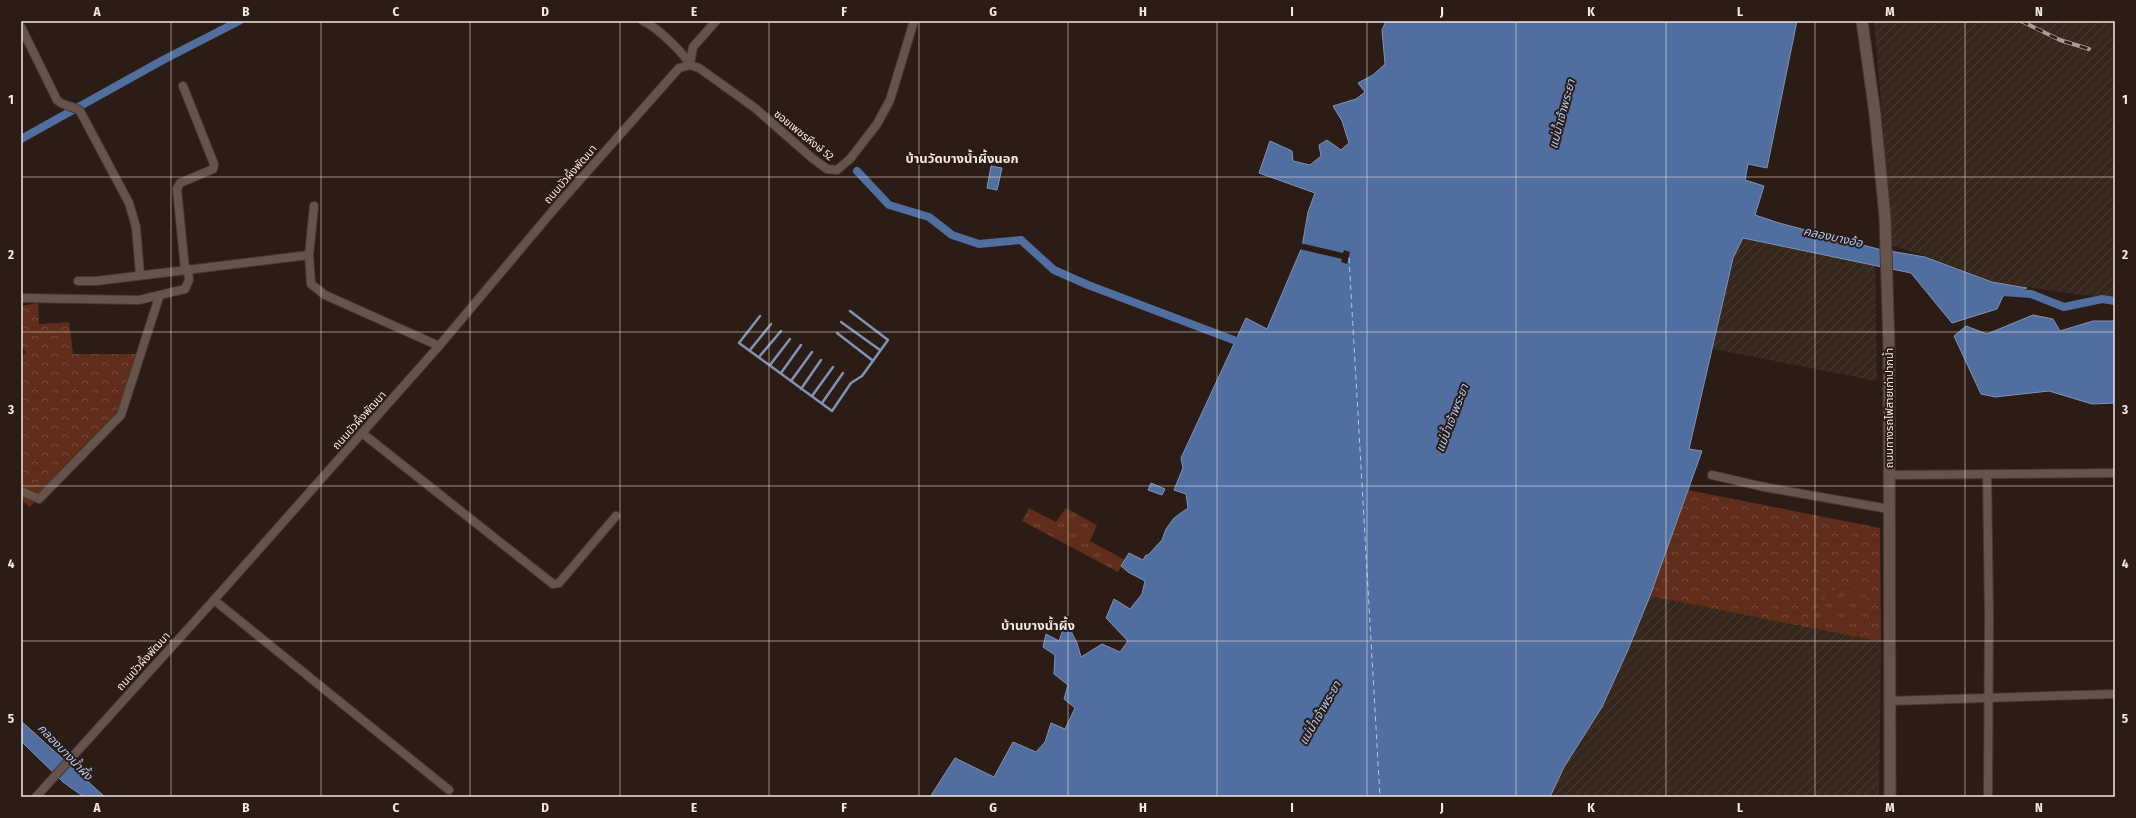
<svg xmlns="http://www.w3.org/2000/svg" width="2136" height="818" font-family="'Fira Sans Condensed','Noto Sans Thai',sans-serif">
<defs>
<pattern id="industrial-furrows" width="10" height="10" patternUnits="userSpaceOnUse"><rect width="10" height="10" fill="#37281d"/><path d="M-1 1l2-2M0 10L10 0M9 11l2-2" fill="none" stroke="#4b3d33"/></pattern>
<pattern id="grass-tufts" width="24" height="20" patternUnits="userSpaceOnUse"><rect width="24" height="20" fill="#5f2d19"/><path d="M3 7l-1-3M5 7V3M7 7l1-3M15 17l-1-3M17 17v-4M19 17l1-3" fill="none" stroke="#764b3a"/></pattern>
<pattern id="forest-crowns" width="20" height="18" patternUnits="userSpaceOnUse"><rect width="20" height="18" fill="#5f2d19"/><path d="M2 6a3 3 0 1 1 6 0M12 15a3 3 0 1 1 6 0" fill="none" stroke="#764b3a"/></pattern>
</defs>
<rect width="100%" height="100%" fill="#2c1c16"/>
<!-- industrial -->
<g fill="url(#industrial-furrows)">
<polygon points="1874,21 2115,21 2115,297 2079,295 1992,281 1926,256 1891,245 1890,207"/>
<polygon points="1743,238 1875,265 1877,381 1713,349 1733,258"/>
<polygon points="1650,596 1881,641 1879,797 1550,797 1564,767 1627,652"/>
</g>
<!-- grass -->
<g fill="url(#grass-tufts)">
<polygon points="1029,508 1056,522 1066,508 1097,525 1090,541 1125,560 1118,572 1022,521"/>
<polygon points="1837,587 1861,589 1867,596 1863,638 1797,625 1812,618 1821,601"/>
</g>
<!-- forest -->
<g fill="url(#forest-crowns)">
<polygon points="38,303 39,324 69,322 73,354 136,354 120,410 30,507 21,500 21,357 26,352 21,346 21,306"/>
<polygon points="1688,490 1880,528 1881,641 1863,638 1867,596 1861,589 1837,587 1821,601 1812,618 1797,625 1650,596"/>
</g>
<!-- water -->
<g fill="#506ea0" stroke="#8193b4">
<polygon points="1386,21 1797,21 1767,168 1748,164 1745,180 1764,186 1755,215 1779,223 1878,249 1925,257 1992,282 2027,288 2003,296 1997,309 1952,323 1911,273 1743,238 1733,258 1689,449 1702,451 1650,596 1627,652 1602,707 1564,767 1550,797 930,797 955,758 994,777 1013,742 1036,752 1045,742 1051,723 1065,729 1075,708 1064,699 1068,685 1054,674 1055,655 1043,647 1046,634 1059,641 1066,621 1077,643 1081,657 1102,644 1120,652 1128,641 1106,618 1114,599 1130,609 1142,594 1145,581 1128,572 1121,566 1129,553 1143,560 1146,555 1148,555 1162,540 1166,529 1174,518 1188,508 1186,494 1174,490 1183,468 1181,458 1246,318 1267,329 1302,247 1308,212 1315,193 1259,173 1270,141 1292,151 1293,161 1310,165 1321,156 1319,145 1327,140 1341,150 1349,143 1342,121 1333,106 1356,99 1365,92 1358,83 1373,75 1385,64 1382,30"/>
<polygon points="991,166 1002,168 997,190 987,188"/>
<polygon points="2033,315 2053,319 2060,331 2093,321 2115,321 2115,403 2092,404 2049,391 1995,397 1981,394 1954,336 1966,326 1987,334"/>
<polygon points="1151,483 1165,489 1162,495 1148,490"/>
<polygon points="21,721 105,797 84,797 63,782 21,741"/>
</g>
<!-- pier -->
<polygon fill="#2c1c16" points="1300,243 1343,253 1344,250 1350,252 1347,264 1341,262 1342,259 1299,249"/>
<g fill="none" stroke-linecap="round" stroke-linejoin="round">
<!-- stream -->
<g stroke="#8193b4" stroke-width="2.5">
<polyline points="760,316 739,343 832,411 851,383 862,376 888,340 850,311"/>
<polyline points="841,322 880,350"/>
<polyline points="837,333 872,360"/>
<polyline points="750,350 771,324"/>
<polyline points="759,357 781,331"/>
<polyline points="770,365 790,339"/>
<polyline points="781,373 801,345"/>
<polyline points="791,381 812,352"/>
<polyline points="801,389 821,360"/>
<polyline points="812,396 833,367"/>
<polyline points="822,403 843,373"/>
</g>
<!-- canal -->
<g stroke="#506ea0" stroke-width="8">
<polyline points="21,139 163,60 239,21"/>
<polyline points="857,171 889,205 929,217 952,235 979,244 1021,240 1054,270 1088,285 1244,344"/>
<polyline points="2003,292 2031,294 2064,307 2102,299 2115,301"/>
</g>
<!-- ferry -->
<polyline stroke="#adc9f5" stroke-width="1" stroke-dasharray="5 4" stroke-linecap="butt" points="1349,258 1380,797"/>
<!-- minor casing -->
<g stroke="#453834" stroke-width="10">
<g id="minor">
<path d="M643,21C654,25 686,54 689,65"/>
<path d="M21,27L57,100C64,107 73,105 80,111L129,203L136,227L140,275"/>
<polyline points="690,64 693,47 716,21"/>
<polyline points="183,86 214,164 213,169 180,183 177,189 185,269"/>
<polyline points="314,206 309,255 311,284 325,295 439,346"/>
<polyline points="78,281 96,281 309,255"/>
<polyline points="21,298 139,300 185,289 189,280 188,269"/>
<polyline points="362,433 553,584 559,583 616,516"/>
<polyline points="1987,474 1989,615 1988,797"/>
<polyline points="1712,475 1764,487 1889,509"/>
<polyline points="1889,475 2115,473"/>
<polyline points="21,491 39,499 121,415 159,297"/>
<polyline points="214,600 449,790"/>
<polyline points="1889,701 2115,694"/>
<polyline points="36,797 214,600 439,346 555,208 679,68 690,65 699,68 755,108 812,158 827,169 837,170 850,159 877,124 890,100 914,21"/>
</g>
</g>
<!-- secondary casing -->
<g stroke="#453834" stroke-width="13">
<polyline id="secondary" points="1862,21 1875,114 1885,217 1889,348 1890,797"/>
</g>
<!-- minor -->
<use href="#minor" stroke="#66534c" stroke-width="8"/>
<!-- secondary -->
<use href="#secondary" stroke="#66534c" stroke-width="11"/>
<!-- rail casing -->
<g stroke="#aa9d97" stroke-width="4">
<polyline id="rail" points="2021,21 2060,40 2089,49"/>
</g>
<!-- rail -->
<use href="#rail" stroke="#2c1c16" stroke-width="2.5" stroke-dasharray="8" stroke-linecap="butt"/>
</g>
<!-- grid -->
<path fill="none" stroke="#f3e8e3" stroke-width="1" stroke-opacity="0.55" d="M171,21V797M321,21V797M470,21V797M620,21V797M769,21V797M919,21V797M1068,21V797M1217,21V797M1367,21V797M1516,21V797M1666,21V797M1815,21V797M1965,21V797M21,177H2115M21,332H2115M21,486H2115M21,641H2115"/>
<g text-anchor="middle" stroke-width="4" stroke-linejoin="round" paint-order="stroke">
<!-- street labels -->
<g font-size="11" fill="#f3e8e3" stroke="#2c1c16">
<text transform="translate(804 135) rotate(39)" y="4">ซอยเพชรหึงษ์ 52</text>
<text transform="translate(570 174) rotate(-49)" y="4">ถนนบัวผึ้งพัฒนา</text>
<text transform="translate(1889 408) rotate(-90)" y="4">ถนนทางรถไฟสายเก่าปากน้ำ</text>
<text transform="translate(359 420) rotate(-48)" y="4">ถนนบัวผึ้งพัฒนา</text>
<text transform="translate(143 661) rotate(-48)" y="4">ถนนบัวผึ้งพัฒนา</text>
</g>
<!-- water labels -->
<g font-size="12" font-style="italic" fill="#adc9f5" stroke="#2c1c16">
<text transform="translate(1562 114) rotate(-75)" y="4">แม่น้ำเจ้าพระยา</text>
<text transform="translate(1833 237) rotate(12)" y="4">คลองบางอ้อ</text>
<text transform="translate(1452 418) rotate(-69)" y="4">แม่น้ำเจ้าพระยา</text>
<text transform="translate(1320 713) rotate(-60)" y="4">แม่น้ำเจ้าพระยา</text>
<text transform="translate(65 752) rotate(46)" y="4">คลองบางน้ำผึ้ง</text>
</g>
<!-- quarter labels -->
<g font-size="13" font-weight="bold" fill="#f3e8e3" stroke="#2c1c16">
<text x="962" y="163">บ้านวัดบางน้ำผึ้งนอก</text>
<text x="1038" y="630">บ้านบางน้ำผึ้ง</text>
</g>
</g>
<!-- border -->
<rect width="2136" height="818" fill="none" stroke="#2c1c16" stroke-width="44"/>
<rect x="22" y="22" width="2092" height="774" fill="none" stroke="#f3e8e3" stroke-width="1.5"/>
<g font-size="13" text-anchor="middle" font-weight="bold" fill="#f3e8e3">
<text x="97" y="16">A</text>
<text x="246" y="16">B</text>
<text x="396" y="16">C</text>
<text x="545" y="16">D</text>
<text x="694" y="16">E</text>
<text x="844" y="16">F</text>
<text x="993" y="16">G</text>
<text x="1143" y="16">H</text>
<text x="1292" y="16">I</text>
<text x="1442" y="16">J</text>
<text x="1591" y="16">K</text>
<text x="1740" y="16">L</text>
<text x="1890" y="16">M</text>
<text x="2039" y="16">N</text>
<text x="11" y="104">1</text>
<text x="2125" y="104">1</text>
<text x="11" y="259">2</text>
<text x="2125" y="259">2</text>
<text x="11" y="414">3</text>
<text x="2125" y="414">3</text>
<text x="11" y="568">4</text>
<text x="2125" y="568">4</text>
<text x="11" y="723">5</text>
<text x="2125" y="723">5</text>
<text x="97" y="812">A</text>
<text x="246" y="812">B</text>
<text x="396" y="812">C</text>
<text x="545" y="812">D</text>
<text x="694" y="812">E</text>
<text x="844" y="812">F</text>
<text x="993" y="812">G</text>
<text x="1143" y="812">H</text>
<text x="1292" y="812">I</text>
<text x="1442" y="812">J</text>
<text x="1591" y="812">K</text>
<text x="1740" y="812">L</text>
<text x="1890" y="812">M</text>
<text x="2039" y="812">N</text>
</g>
</svg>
